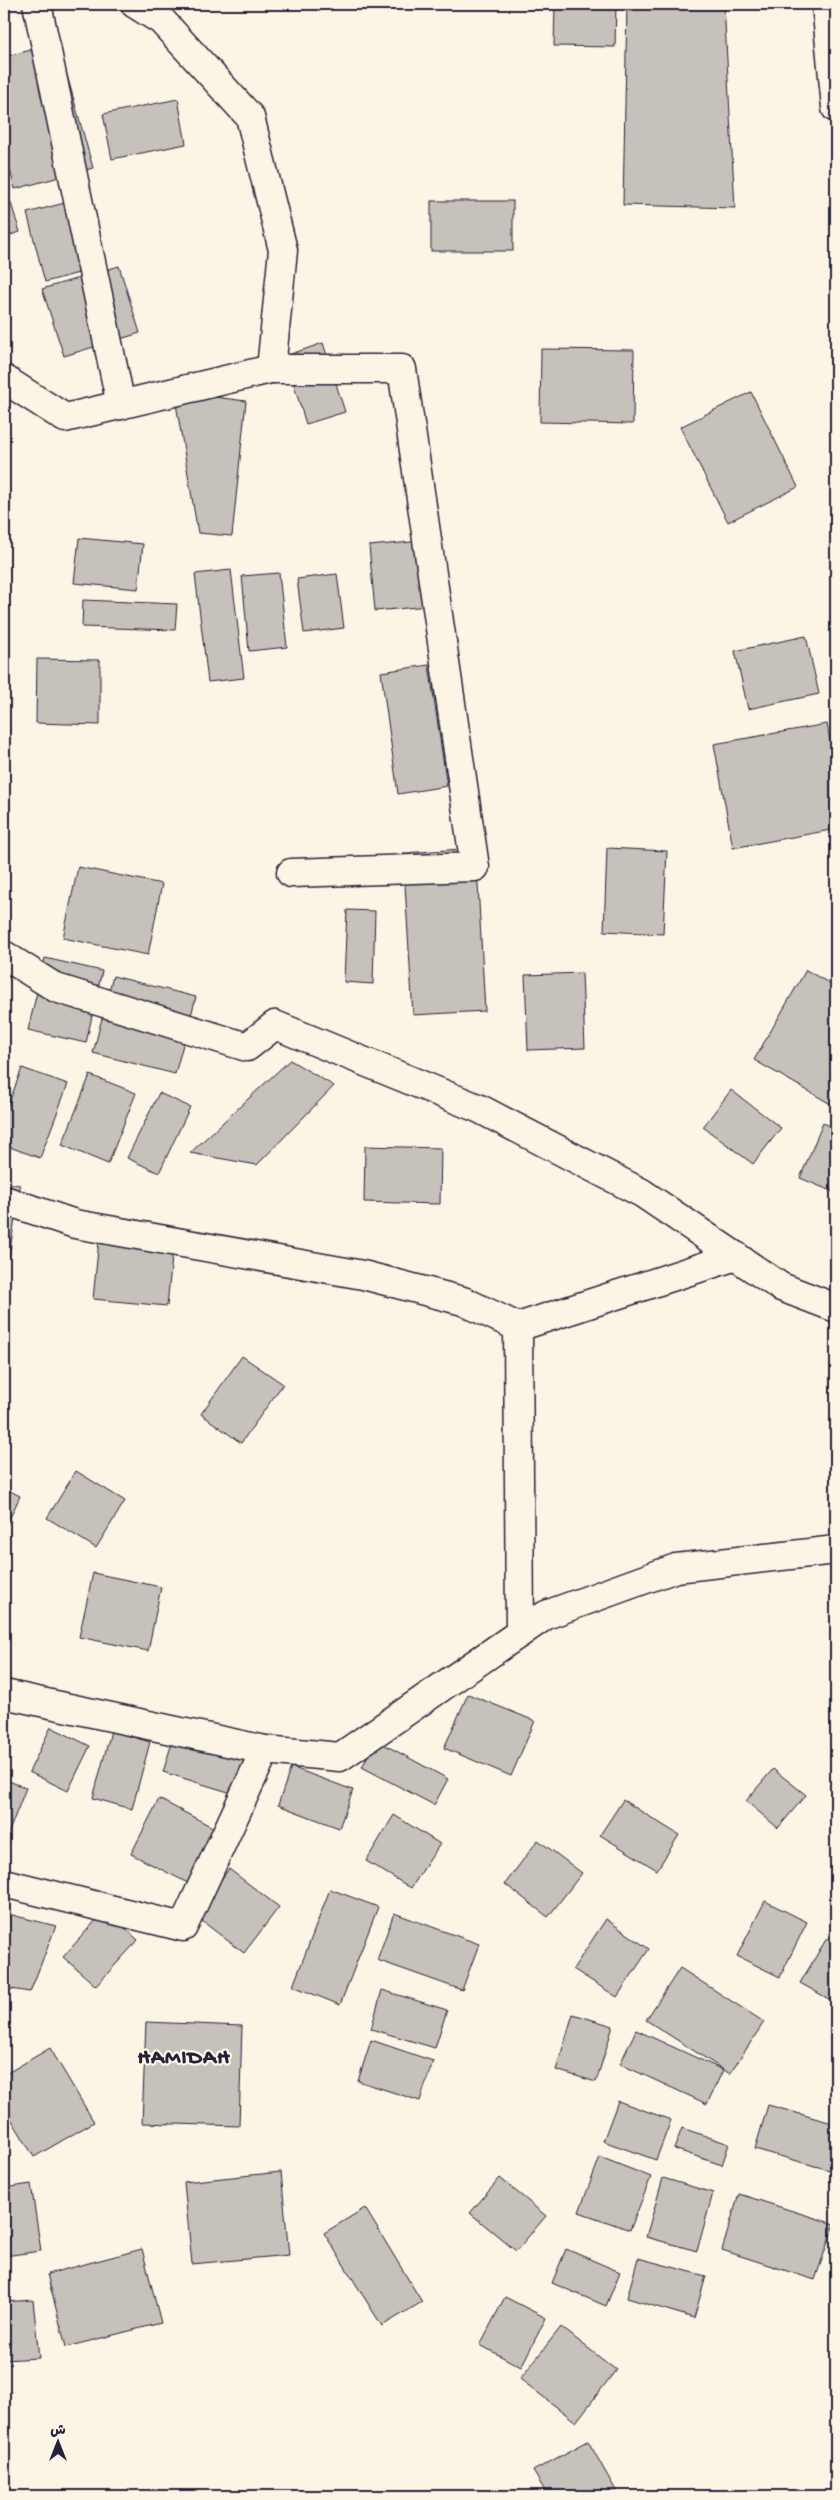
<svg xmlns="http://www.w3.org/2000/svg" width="840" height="2500" font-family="'Gochi Hand','Playpen Sans Arabic',sans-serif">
<rect width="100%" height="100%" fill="#fcf5e5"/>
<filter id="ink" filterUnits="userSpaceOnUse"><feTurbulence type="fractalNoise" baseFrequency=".02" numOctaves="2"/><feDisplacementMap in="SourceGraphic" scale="10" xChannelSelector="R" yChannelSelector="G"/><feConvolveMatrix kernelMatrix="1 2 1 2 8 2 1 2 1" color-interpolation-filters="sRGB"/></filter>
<g filter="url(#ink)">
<!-- building -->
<g fill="#c6c1bb" stroke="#22223b">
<polygon points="555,4 616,4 615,47 554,46"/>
<polygon points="627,4 724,4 735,208 623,205"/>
<polygon points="58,43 93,168 15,189 4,147 4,57"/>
<polygon points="178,99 186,144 112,159 103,114"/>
<polygon points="4,181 20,232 4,237"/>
<polygon points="87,197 105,266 45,282 27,213"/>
<rect x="431" y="201" width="82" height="50"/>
<polygon points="119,266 140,333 64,356 42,289"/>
<polygon points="323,343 345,412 306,424 285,356"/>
<polygon points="541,349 634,350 633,424 540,422"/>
<polygon points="174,392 246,401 232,536 198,533"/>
<polygon points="751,392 798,487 728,522 680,427"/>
<polygon points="79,538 143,544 138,589 74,583"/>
<polygon points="422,541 428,606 375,611 369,546"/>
<polygon points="231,570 244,678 208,682 195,574"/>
<polygon points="279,573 287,647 249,651 242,576"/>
<polygon points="337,574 344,628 304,633 297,579"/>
<polygon points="83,600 177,604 175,630 82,627"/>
<polygon points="806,636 819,694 748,709 735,651"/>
<polygon points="37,659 100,660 100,725 36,723"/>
<polygon points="429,665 447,786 398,794 381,672"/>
<polygon points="4,675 9,733 4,733"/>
<polygon points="827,724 836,773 836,829 733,848 714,744"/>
<polygon points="476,848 485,1011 413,1015 403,853"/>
<polygon points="607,848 667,851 663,934 604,931"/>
<polygon points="78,867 162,884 148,955 63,938"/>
<polygon points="347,910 375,911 373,984 344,982"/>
<polygon points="4,952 17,958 4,986"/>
<polygon points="45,958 102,971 86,1043 28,1030"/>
<polygon points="806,970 836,987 836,1107 754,1060"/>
<polygon points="582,973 585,1048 528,1050 525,975"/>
<polygon points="113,976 196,997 175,1074 93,1053"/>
<polygon points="290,1060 334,1086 257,1165 190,1153"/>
<polygon points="22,1068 68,1084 40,1158 4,1145 4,1116"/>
<polygon points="90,1075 136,1093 108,1164 62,1145"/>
<polygon points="731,1090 781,1128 753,1164 703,1127"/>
<polygon points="159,1093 190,1107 159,1173 127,1158"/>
<polygon points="823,1123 836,1128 836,1193 800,1178"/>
<polygon points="365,1146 441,1148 440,1204 364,1202"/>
<polygon points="4,1182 20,1185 9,1257 4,1256"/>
<polygon points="100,1230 174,1237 167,1306 93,1299"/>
<polygon points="242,1356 283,1384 241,1443 201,1414"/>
<polygon points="76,1471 125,1501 96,1548 47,1518"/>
<polygon points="4,1488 20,1496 4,1531"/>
<polygon points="93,1573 161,1587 148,1651 79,1637"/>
<polygon points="468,1694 535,1721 511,1776 444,1748"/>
<polygon points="51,1727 90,1746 68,1791 29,1772"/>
<polygon points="111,1731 150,1742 132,1809 93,1798"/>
<polygon points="174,1736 246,1758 235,1794 163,1772"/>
<polygon points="376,1740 448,1779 434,1805 362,1767"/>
<polygon points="291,1767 353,1790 339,1828 278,1805"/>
<polygon points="773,1769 806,1795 778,1828 746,1801"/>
<polygon points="4,1779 26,1788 8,1834 4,1833"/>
<polygon points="159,1799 218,1830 190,1884 131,1854"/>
<polygon points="623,1800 679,1835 657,1870 600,1835"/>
<polygon points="394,1815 440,1844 411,1888 366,1861"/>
<polygon points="538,1840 582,1873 548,1917 505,1884"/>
<polygon points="229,1869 279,1907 244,1953 194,1915"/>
<polygon points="330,1889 378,1907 340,2005 293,1986"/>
<polygon points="765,1901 807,1922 780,1977 737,1956"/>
<polygon points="105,1910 138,1940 96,1986 63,1957"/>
<polygon points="4,1913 56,1926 30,1992 4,1988"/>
<polygon points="394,1913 479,1944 462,1990 377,1960"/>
<polygon points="606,1919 649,1949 617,1997 573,1969"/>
<polygon points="827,1938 836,1944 836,2003 800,1983"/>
<polygon points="680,1968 764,2022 730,2074 646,2020"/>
<polygon points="382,1990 447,2010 435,2048 371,2029"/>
<polygon points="573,2014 613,2026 596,2082 556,2070"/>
<polygon points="146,2022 242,2026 239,2126 142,2123"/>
<polygon points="636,2030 723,2070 707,2104 620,2064"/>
<polygon points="371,2040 433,2061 420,2101 358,2081"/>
<polygon points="50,2048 94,2122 34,2157 4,2107 4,2075"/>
<polygon points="618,2101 671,2120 656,2160 603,2141"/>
<polygon points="768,2105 836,2124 836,2172 755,2149"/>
<polygon points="682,2128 729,2144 722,2165 674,2149"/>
<polygon points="600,2157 651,2177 630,2230 579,2212"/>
<polygon points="281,2172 289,2255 192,2264 184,2182"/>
<polygon points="500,2178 546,2216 516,2251 470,2213"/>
<polygon points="663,2178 713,2193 697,2251 646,2237"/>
<polygon points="31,2184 41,2251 4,2256 4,2188"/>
<polygon points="739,2194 834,2224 815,2280 722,2250"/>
<polygon points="365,2208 422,2302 382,2326 324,2233"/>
<polygon points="142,2249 161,2323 66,2347 47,2274"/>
<polygon points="566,2249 620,2272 606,2306 552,2283"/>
<polygon points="638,2258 706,2276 694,2318 627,2298"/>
<polygon points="505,2297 546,2318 521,2367 480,2345"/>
<polygon points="33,2300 39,2358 4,2360 4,2302"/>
<polygon points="561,2327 616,2370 576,2422 520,2379"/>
<polygon points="588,2441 619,2496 548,2496 533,2471"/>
</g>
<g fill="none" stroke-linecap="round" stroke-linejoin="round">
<!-- street casing -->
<g stroke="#22223b" stroke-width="31">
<g id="street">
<polyline points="37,4 121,405"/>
<polyline points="826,4 836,108"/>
<polyline points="271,369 402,369 475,867 291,873"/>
<polyline points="4,379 65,418 271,369 283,250 250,117 162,21 135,4"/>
<polyline points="4,955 56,988 247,1047 275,1025 480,1109 642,1193 781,1287 836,1308"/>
<polyline points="4,1200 75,1224 363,1275 463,1301 518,1327"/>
<polyline points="520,1633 518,1327 736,1256"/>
<polyline points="4,1694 265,1750 340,1757 546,1615 676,1568 836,1550"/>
<polyline points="4,1883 183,1927 265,1750"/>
</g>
</g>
<!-- street -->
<use href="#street" stroke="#fcf5e5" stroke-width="28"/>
</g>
</g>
<g text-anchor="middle" stroke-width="4.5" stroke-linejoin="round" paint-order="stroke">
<!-- district labels -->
<g font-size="22" font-weight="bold" letter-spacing="1" fill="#22223b" stroke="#fcf5e5">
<text x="184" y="2063">HAMIDAH</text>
</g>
</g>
<!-- margin -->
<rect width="840" height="2500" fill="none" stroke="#fcf5e5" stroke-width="20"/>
<rect x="10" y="10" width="820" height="2480" fill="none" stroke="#22223b" stroke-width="2" filter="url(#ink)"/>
<!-- north arrow -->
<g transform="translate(58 2442)" stroke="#fcf5e5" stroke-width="4" paint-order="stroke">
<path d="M0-4L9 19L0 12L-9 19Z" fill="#22223b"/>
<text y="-8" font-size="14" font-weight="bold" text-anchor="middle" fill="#22223b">ش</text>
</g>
</svg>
